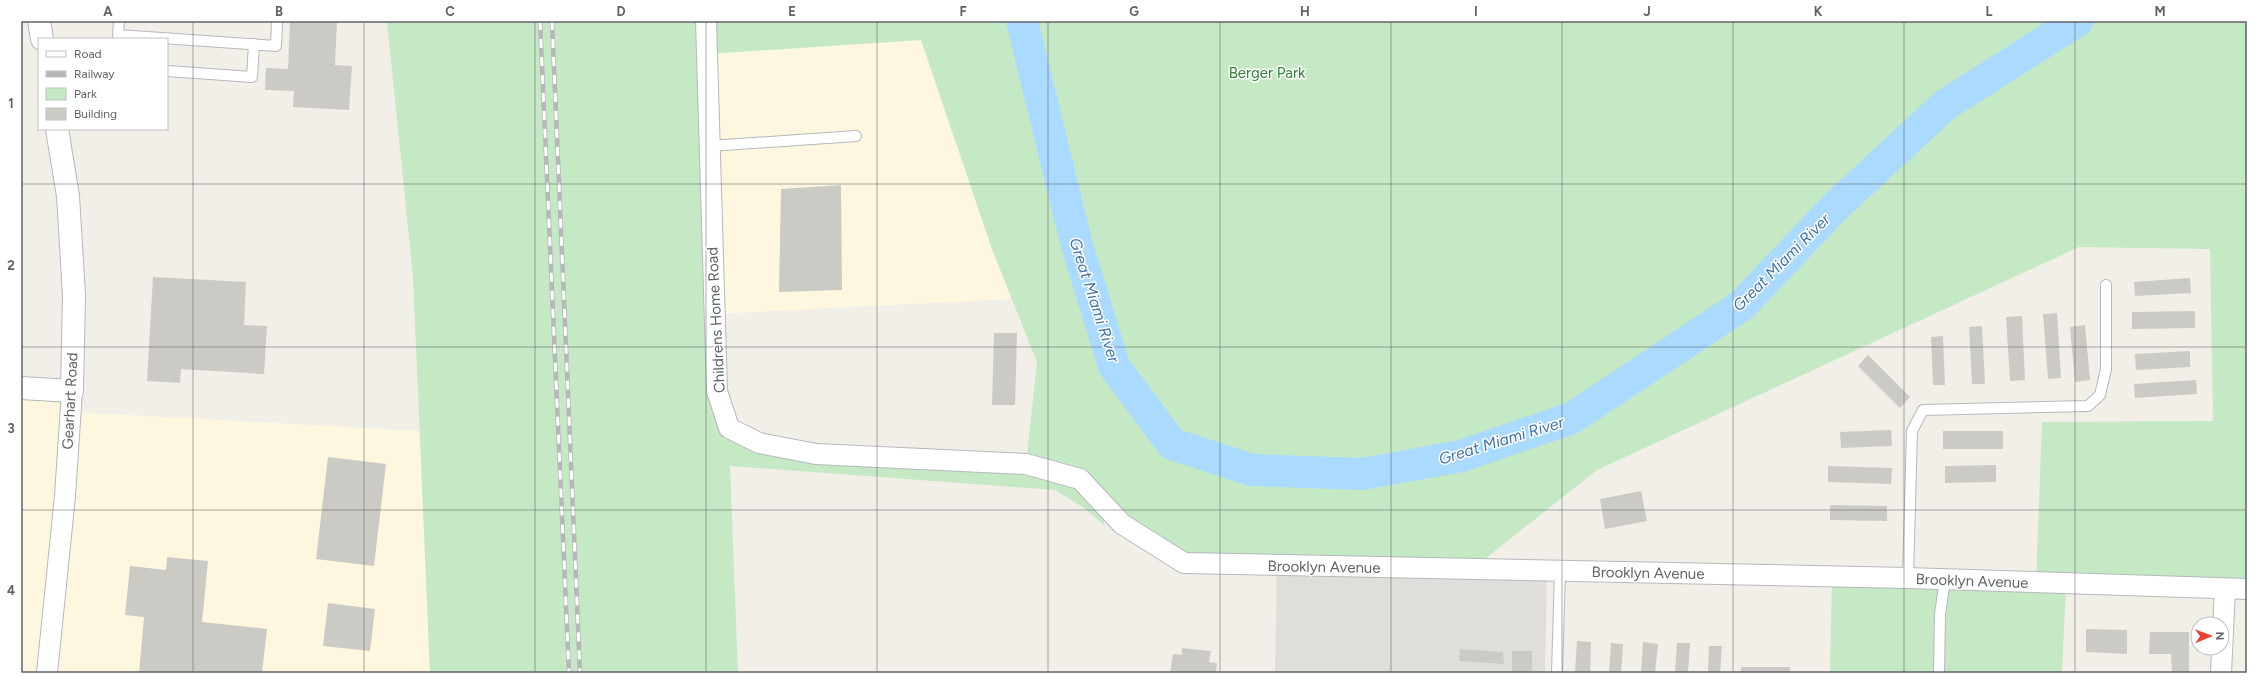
<svg xmlns="http://www.w3.org/2000/svg" width="2268" height="694" font-family="Figtree,sans-serif">
<rect width="100%" height="100%" fill="#f1efe8"/>
<!-- commercial -->
<g fill="#fef7e0">
<polygon points="921,40 992,249 1011,299 715,314 707,53"/>
<polygon points="21,388 72,391 71,412 420,431 430,673 21,673"/>
</g>
<!-- industrial -->
<polygon fill="#e0deda" points="1277,565 1547,571 1545,673 1275,673"/>
<!-- green -->
<path fill="#c5e8c5" fill-rule="evenodd" d="M387,21H2247V589L2066,584L2062,673H1830L1832,577L2036,583L2042,422L2213,421L2210,249L2079,247L1597,470L1471,570L1184,563L1107,507L1104,525L1084,508L1055,490L730,466L738,673H430L413,277ZM921,40L992,249L1037,362L1026,464L759,443L729,428L707,54Z"/>
<g fill="none" stroke-linecap="round" stroke-linejoin="round">
<!-- river -->
<polyline stroke="#aadaff" stroke-width="32" points="1022,21 1076,242 1114,366 1172,444 1252,470 1362,474 1461,456 1572,418 1741,306 1834,208 1945,105 2077,21"/>
</g>
<!-- building -->
<g fill="#cccac5">
<polygon points="290,21 337,21 335,65 352,66 349,110 293,107 294,91 265,90 266,68 288,69"/>
<polygon points="841,185 842,290 779,292 781,189"/>
<polygon points="153,277 246,282 244,325 267,326 264,374 181,369 180,383 147,381"/>
<polygon points="2190,278 2191,293 2135,296 2134,282"/>
<polygon points="2195,311 2195,328 2132,329 2132,312"/>
<polygon points="2057,313 2061,378 2048,379 2043,314"/>
<polygon points="2022,316 2025,380 2010,381 2006,317"/>
<polygon points="2085,325 2090,380 2075,382 2070,327"/>
<polygon points="1982,326 1985,384 1972,384 1969,327"/>
<polygon points="994,333 1017,333 1015,405 992,405"/>
<polygon points="1943,336 1945,385 1933,385 1931,337"/>
<polygon points="2190,351 2190,367 2136,370 2135,354"/>
<polygon points="1868,355 1910,397 1900,408 1858,366"/>
<polygon points="2196,380 2197,394 2135,398 2134,384"/>
<polygon points="1891,430 1892,446 1841,448 1840,432"/>
<rect x="1943" y="431" width="60" height="18"/>
<polygon points="328,457 386,464 374,566 316,559"/>
<polygon points="1996,465 1996,482 1945,483 1945,466"/>
<polygon points="1828,466 1892,468 1891,484 1828,482"/>
<polygon points="1641,491 1647,521 1605,529 1600,499"/>
<polygon points="1830,505 1887,506 1887,521 1830,520"/>
<polygon points="167,557 208,561 202,622 267,629 262,673 139,673 144,617 125,615 130,566 166,570"/>
<polygon points="328,603 375,609 370,651 323,646"/>
<polygon points="2086,629 2127,630 2127,654 2086,652"/>
<polygon points="2150,632 2189,632 2189,672 2172,672 2171,654 2149,654"/>
<polygon points="1577,641 1591,642 1590,673 1575,673"/>
<polygon points="1643,642 1658,644 1655,673 1641,673"/>
<polygon points="1611,643 1623,644 1621,673 1609,673"/>
<polygon points="1677,643 1690,643 1688,673 1675,673"/>
<polygon points="1709,646 1722,646 1720,673 1708,673"/>
<polygon points="1182,648 1211,651 1209,662 1217,663 1216,673 1170,673 1173,654 1182,655"/>
<polygon points="1460,649 1503,652 1504,664 1459,661"/>
<rect x="1512" y="651" width="20" height="22"/>
<rect x="1741" y="667" width="49" height="6"/>
</g>
<g fill="none" stroke-linecap="round" stroke-linejoin="round">
<!-- service casing -->
<g stroke="#b5b8bc" stroke-width="12">
<g id="service">
<polyline points="119,21 118,35 276,46 277,21"/>
<polyline points="167,71 252,77 254,44"/>
<polyline points="709,146 856,136"/>
<polyline points="1908,578 1912,431 1923,410 2088,406 2100,395 2106,369 2106,285"/>
<polyline points="1557,673 1560,571"/>
<polyline points="1939,673 1940,614 1945,580"/>
</g>
</g>
<!-- minor casing -->
<g stroke="#b5b8bc" stroke-width="22">
<g id="minor">
<polyline points="706,21 717,391 729,428 759,443 816,454 1026,464 1080,479 1122,524 1184,563 1908,578 2247,589"/>
<polyline points="47,673 65,496 72,391"/>
<polyline points="2221,673 2225,589"/>
</g>
</g>
<!-- tertiary casing -->
<g stroke="#b5b8bc" stroke-width="24">
<g id="tertiary">
<polyline points="39,21 42,39"/>
<polyline points="21,388 72,391 74,295 68,196 57,129"/>
</g>
</g>
<!-- service -->
<use href="#service" stroke="#fff" stroke-width="10"/>
<!-- minor -->
<use href="#minor" stroke="#fff" stroke-width="20"/>
<!-- tertiary -->
<use href="#tertiary" stroke="#fff" stroke-width="22"/>
<!-- rail casing -->
<g stroke="#b6b7b8" stroke-width="4.5">
<g id="rail">
<polyline points="540,21 569,673"/>
<polyline points="552,21 580,673"/>
</g>
</g>
<!-- rail -->
<use href="#rail" stroke="#fff" stroke-width="3" stroke-dasharray="9" stroke-linecap="butt"/>
</g>
<!-- grid -->
<path fill="none" stroke="#5f6368" stroke-width="1" stroke-opacity="0.55" d="M193,21V673M364,21V673M535,21V673M706,21V673M877,21V673M1048,21V673M1220,21V673M1391,21V673M1562,21V673M1733,21V673M1904,21V673M2075,21V673M21,184H2247M21,347H2247M21,510H2247"/>
<g text-anchor="middle" stroke-width="3" stroke-linejoin="round" paint-order="stroke">
<!-- park labels -->
<g font-size="15" fill="#348238" stroke="#fff">
<text x="1267" y="78">Berger Park</text>
</g>
<!-- street labels -->
<g font-size="15" fill="#5f6368" stroke="#fff">
<text transform="translate(716 320) rotate(-93)" y="5">Childrens Home Road</text>
<text transform="translate(70 401) rotate(-87)" y="5">Gearhart Road</text>
<text transform="translate(1324 567) rotate(1)" y="5">Brooklyn Avenue</text>
<text transform="translate(1648 573) rotate(1)" y="5">Brooklyn Avenue</text>
<text transform="translate(1972 581) rotate(2)" y="5">Brooklyn Avenue</text>
</g>
<!-- water labels -->
<g font-size="16" font-style="italic" fill="#4174aa" stroke="#fff">
<text transform="translate(1781 262) rotate(-45)" y="6">Great Miami River</text>
<text transform="translate(1095 300) rotate(72)" y="6">Great Miami River</text>
<text transform="translate(1501 440) rotate(-17)" y="6">Great Miami River</text>
</g>
</g>
<!-- border -->
<rect width="2268" height="694" fill="none" stroke="#ffffff" stroke-width="44"/>
<!-- legend -->
<rect x="38" y="38" width="130" height="92" fill="#ffffff" stroke="#bfc1c3"/>
<rect x="46" y="51" width="20" height="6" fill="#ffffff" stroke="#bfc1c3"/>
<text x="74" y="58" font-size="12" fill="#5f6368">Road</text>
<rect x="46" y="71" width="20" height="6" fill="#b6b7b8" stroke="#bfc1c3"/>
<text x="74" y="78" font-size="12" fill="#5f6368">Railway</text>
<rect x="46" y="88" width="20" height="12" fill="#c5e8c5" stroke="#bfc1c3"/>
<text x="74" y="98" font-size="12" fill="#5f6368">Park</text>
<rect x="46" y="108" width="20" height="12" fill="#cccac5" stroke="#bfc1c3"/>
<text x="74" y="118" font-size="12" fill="#5f6368">Building</text>
<!-- north arrow -->
<g transform="translate(2210 636) rotate(89)"><circle r="19" fill="#ffffff" stroke="#bfc1c3"/>
<path d="M0-3L7 15L0 10L-7 15Z" fill="#ea4335"/>
<text y="-6" font-size="11" font-weight="bold" text-anchor="middle" fill="#5f6368">N</text>
</g>
<rect x="22" y="22" width="2224" height="650" fill="none" stroke="#5f6368" stroke-width="1.5"/>
<g font-size="13" text-anchor="middle" font-weight="bold" fill="#5f6368">
<text x="108" y="16">A</text>
<text x="279" y="16">B</text>
<text x="450" y="16">C</text>
<text x="621" y="16">D</text>
<text x="792" y="16">E</text>
<text x="963" y="16">F</text>
<text x="1134" y="16">G</text>
<text x="1305" y="16">H</text>
<text x="1476" y="16">I</text>
<text x="1647" y="16">J</text>
<text x="1818" y="16">K</text>
<text x="1989" y="16">L</text>
<text x="2160" y="16">M</text>
<text x="11" y="108">1</text>
<text x="11" y="270">2</text>
<text x="11" y="433">3</text>
<text x="11" y="595">4</text>
</g>
</svg>
